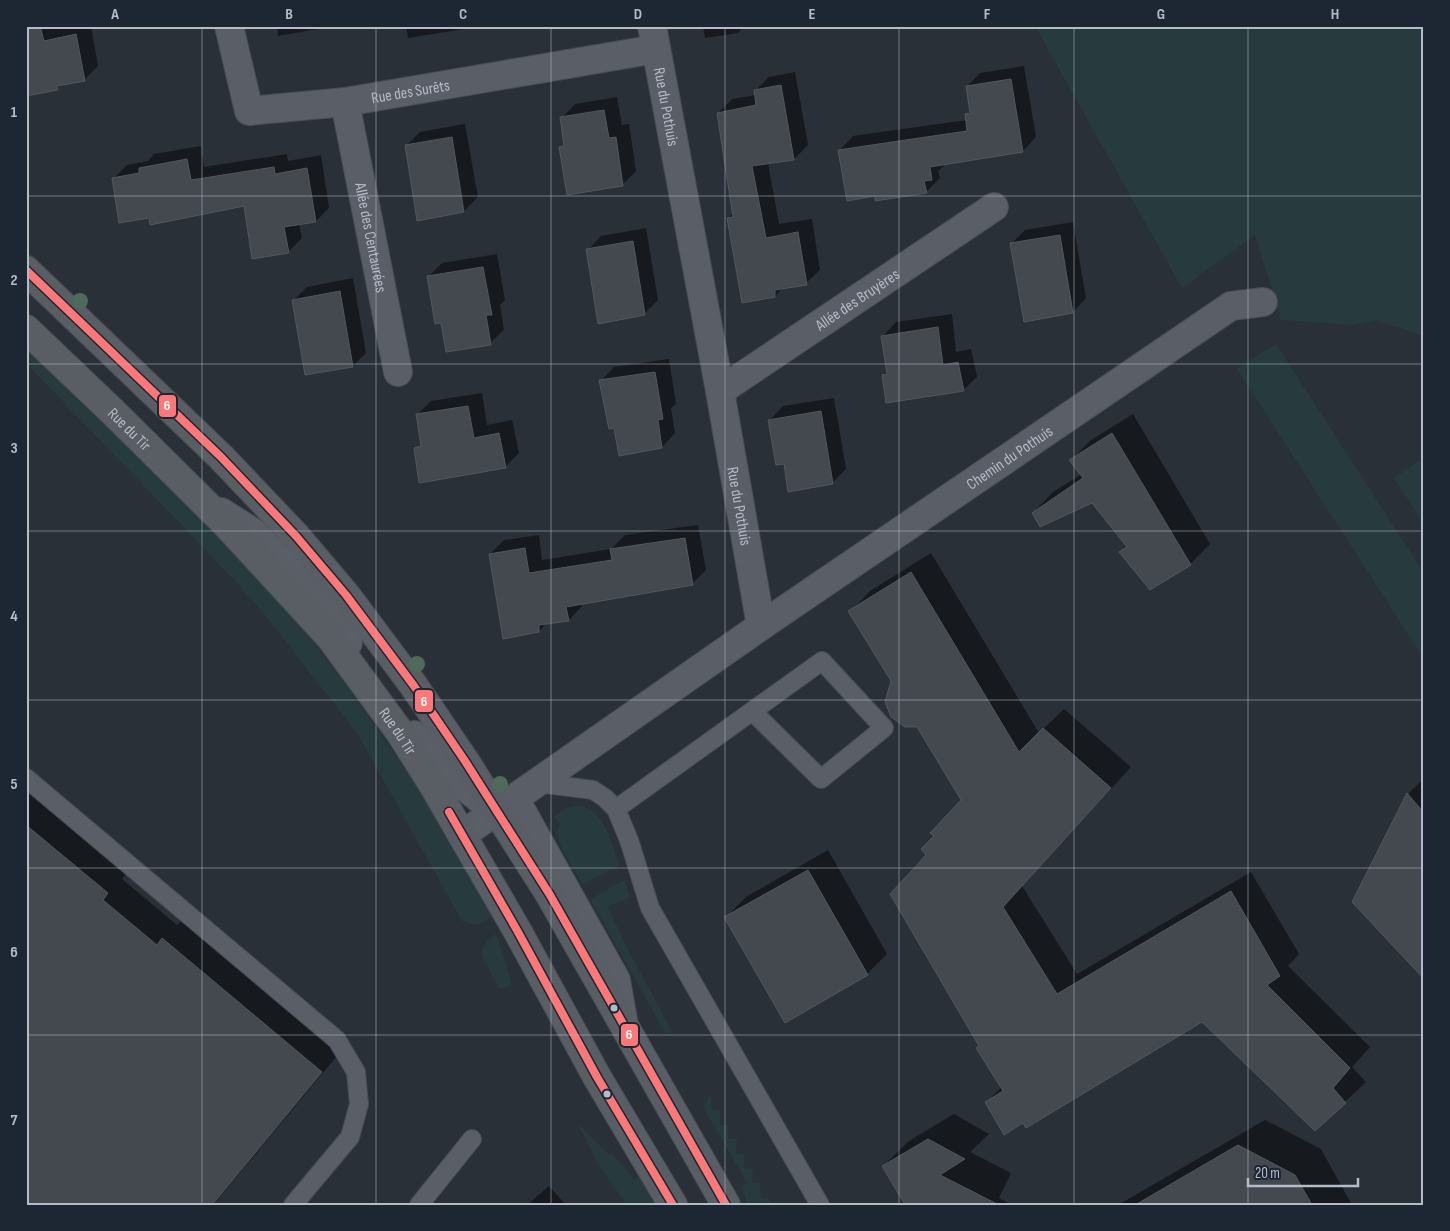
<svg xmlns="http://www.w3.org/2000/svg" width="1450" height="1231" font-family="'Sofia Sans Condensed',sans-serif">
<rect width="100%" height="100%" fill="#2a3038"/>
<!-- green -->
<g fill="#273a3e">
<polygon points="1035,26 1424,26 1424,337 1378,320 1350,325 1281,320 1255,235 1182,288"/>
<polygon points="26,344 143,455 275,595 306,632 343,681 418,786 495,916 477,925 462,921 357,733 265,615 238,584 26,363"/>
<polygon points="1276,344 1424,573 1424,659 1237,369"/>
<polygon points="1424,458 1424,524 1394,478"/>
<path d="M571,806C603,803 611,841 619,865L583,884C574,868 550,840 560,823L554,817L561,811Z"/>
<polygon points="625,880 630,898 608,906 625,944 672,1031 666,1034 590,899"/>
<path d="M496,934L504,956L512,986L499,989L482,956C482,946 487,939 496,934Z"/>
<polygon points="711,1095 712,1110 720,1110 720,1125 728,1125 728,1139 737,1139 736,1154 744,1154 744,1168 753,1169 752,1183 760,1183 761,1198 769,1198 770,1205 747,1205 742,1186 747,1183 706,1112 704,1104"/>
<polygon points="578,1124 609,1155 611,1153 629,1173 633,1180 641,1175 658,1205 627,1205 598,1164"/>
</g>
<!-- shadow -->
<g fill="#0007">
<polygon points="39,26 91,26 98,66 84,80 62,84 57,89"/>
<polygon points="277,26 334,26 278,36"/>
<polygon points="406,26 483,26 408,38"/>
<polygon points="703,26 745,26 738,33 705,38"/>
<polygon points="1024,66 1036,137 1023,151 945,163 945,165 938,171 940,178 926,192 876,195 840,150 853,136 967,120 966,115 971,110 967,86 980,73"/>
<polygon points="795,72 808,145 794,159 768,163 779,224 812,219 820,270 806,283 784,287 775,296 728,218 734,212 718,113 732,99 756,95 755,91 769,77"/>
<polygon points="617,97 622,125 629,124 636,171 622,185 561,148 565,143 562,118 575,104"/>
<polygon points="465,124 478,197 464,211 406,146 420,132"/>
<polygon points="201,146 204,167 287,154 288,161 321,155 329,208 316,221 299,224 302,238 288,252 245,204 149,217 114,178 127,165 148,161 154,154"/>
<polygon points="1073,222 1086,298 1073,312 1012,243 1025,230"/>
<polygon points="646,228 658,300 644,314 588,250 601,236"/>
<polygon points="497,254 505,300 500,305 504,330 490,343 442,321 429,276 442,263"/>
<polygon points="353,278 366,353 353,366 293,301 307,287"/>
<polygon points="952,314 956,352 971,349 977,377 963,390 883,375 888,371 883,336 896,322"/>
<polygon points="669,359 676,404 671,408 675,433 662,447 616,427 601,381 614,367"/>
<polygon points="482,393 487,425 512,420 519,453 505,467 416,449 422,443 417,415 431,401"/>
<polygon points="834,398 846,469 832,483 785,462 770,420 783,406"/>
<polygon points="1133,414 1210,544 1190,564 1121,552 1127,546 1093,502 1033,513 1053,492 1082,474 1071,460 1091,440"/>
<polygon points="698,525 706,570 692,584 582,603 582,606 569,620 547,623 539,631 490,554 504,540 539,535 542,560 611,549 625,535"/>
<polygon points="931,553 1039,733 1064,709 1131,767 1022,886 1077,974 1251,872 1299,954 1288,966 1370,1047 1352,1067 1366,1082 1315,1130 1202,1020 1024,1121 986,1102 1002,1087 980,1046 928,855 936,836 962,800 850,612 870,591"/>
<polygon points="1424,778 1424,972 1408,794"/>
<polygon points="26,788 127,872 122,879 177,925 183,919 341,1051 213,1205 26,1205"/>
<polygon points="828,850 887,954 867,974 726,917 746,897"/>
<polygon points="954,1114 989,1134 970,1152 1011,1173 999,1198 1012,1205 901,1205 903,1198 883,1166 909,1141"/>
<polygon points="1265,1120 1321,1149 1352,1205 1118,1205"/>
<polygon points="549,1186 566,1205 527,1205"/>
</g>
<!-- building -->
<g fill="#444950" stroke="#52575f">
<polygon points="26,26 40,26 44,41 76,34 85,81 57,86 58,90 26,96"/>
<polygon points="1011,79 1023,152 930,167 932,180 924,181 927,193 875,201 875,196 847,201 838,150 967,131 965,114 970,113 966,86"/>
<polygon points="781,85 794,160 752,166 766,238 798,232 807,285 775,290 775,297 742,303 727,218 733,217 717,113 756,105 754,90"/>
<polygon points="604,110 609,138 616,137 623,186 567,195 559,147 564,146 560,117"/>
<polygon points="452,137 464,212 417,221 405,145"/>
<polygon points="187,159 191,180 274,167 275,174 307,168 316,222 284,227 289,253 252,259 244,206 150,225 149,218 119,223 112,178 139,173 139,168"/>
<polygon points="1060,235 1073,313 1024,322 1010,243"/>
<polygon points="633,241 645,315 598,324 586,249"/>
<polygon points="483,267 492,315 486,315 491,345 446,352 441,323 435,324 427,276"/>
<polygon points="340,291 353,367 305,375 292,300"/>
<polygon points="938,327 943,365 958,362 964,391 886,403 882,375 887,374 881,336"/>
<polygon points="655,372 663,419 658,420 662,448 619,456 614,428 609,429 599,380"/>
<polygon points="468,406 474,438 499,433 506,468 419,483 414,448 421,446 416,414"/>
<polygon points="821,411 833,484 788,492 784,464 776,465 768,420"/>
<polygon points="1112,433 1191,565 1150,590 1119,552 1127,547 1092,503 1040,527 1032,513 1083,478 1069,460"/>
<polygon points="685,538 693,585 566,607 569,621 539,625 539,632 503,639 489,554 525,548 529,573 612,560 610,549"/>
<polygon points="911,572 1019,752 1043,728 1111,788 1003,907 1057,994 1231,891 1280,976 1267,985 1350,1068 1333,1088 1346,1103 1315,1131 1202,1022 1026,1128 1023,1123 1004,1135 985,1102 1003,1091 976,1048 979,1046 890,894 926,855 921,849 934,836 930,833 961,800 917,727 905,727 891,717 885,702 891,681 848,611"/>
<polygon points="1407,793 1424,813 1424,979 1352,902"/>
<polygon points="26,825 108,893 103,900 157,945 162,938 322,1072 212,1205 26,1205"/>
<polygon points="808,870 868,975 785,1023 724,917"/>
<polygon points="928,1139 965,1159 940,1175 999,1205 905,1205 882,1166"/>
<polygon points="1238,1145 1295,1175 1312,1205 1135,1205"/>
</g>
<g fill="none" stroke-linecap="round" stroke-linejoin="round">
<!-- service casing -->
<g stroke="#484c53" stroke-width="20">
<g id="service">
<polyline points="26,778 337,1040 356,1072 359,1104 350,1137 293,1205"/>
<polyline points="538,783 593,790 605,798 616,809 629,840 650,908 820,1205"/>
<polyline points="616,809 822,661 884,728 821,779 753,712"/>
<polyline points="419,1205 472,1139"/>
</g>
</g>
<!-- minor casing -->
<g stroke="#484c53" stroke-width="30">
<g id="minor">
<path id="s1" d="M229,26L249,111L345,102L656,49"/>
<path id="s2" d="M652,26L720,391L761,626"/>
<path id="s3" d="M345,102L398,372"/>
<path id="s4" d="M720,391L994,207"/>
<polyline points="221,512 254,533 314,595 348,643"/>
<polyline points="414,735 438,766 495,811"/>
<polyline points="515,799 616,980 623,1020"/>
<path id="s5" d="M462,835L761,626L1231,306L1263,302"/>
</g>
</g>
<!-- secondary casing -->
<g stroke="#484c53" stroke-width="30">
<g id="secondary">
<polyline points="26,270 221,457 296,536 346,595 414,686 465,761 550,895 726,1205"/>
<path id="s6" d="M26,329L112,411L226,524L330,637L399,731L432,783L518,932L597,1077L673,1205"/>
</g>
</g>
<!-- service -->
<use href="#service" stroke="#5a5e66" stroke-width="18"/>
<!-- minor -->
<use href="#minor" stroke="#5a5e66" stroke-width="28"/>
<!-- secondary -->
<use href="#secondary" stroke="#595d64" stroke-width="28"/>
<!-- bus-1 casing -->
<g stroke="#1d2633" stroke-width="11">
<g id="bus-1">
<polyline points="26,270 221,457 296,536 346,595 414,686 465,761 550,895 726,1205"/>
<polyline points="449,812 518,932 597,1077 673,1205"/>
</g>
</g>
<!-- bus-1 -->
<use href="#bus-1" stroke="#fc7778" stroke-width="8"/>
</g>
<!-- trees -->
<g fill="#4e6a5a">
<circle cx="80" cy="301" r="8"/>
<circle cx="417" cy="664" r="8"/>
<circle cx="500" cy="784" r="8"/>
</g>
<!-- grid -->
<path fill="none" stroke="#b4bcc9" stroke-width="1" stroke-opacity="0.55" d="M202,26V1205M376,26V1205M551,26V1205M725,26V1205M899,26V1205M1074,26V1205M1248,26V1205M26,196H1424M26,364H1424M26,531H1424M26,700H1424M26,868H1424M26,1035H1424"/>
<!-- markers -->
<g fill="#b4bcc9" stroke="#1d2633" stroke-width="2">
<circle cx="614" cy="1008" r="4.5"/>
<circle cx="607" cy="1094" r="4.5"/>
</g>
<g text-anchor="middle" stroke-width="4" stroke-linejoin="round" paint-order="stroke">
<!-- street labels -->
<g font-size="16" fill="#b4bcc9" stroke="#1d2633">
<text dy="6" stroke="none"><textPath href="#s1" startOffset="250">Rue des Surêts</textPath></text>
<text dy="6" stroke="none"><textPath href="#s2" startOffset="82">Rue du Pothuis</textPath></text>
<text dy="6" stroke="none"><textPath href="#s3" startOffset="138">Allée des Centaurées</textPath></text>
<text dy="6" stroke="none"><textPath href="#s4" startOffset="165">Allée des Bruyères</textPath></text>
<text dy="6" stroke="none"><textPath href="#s6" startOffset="144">Rue du Tir</textPath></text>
<text dy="6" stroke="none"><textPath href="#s5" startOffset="665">Chemin du Pothuis</textPath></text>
<text dy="6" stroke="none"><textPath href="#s2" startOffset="488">Rue du Pothuis</textPath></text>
<text dy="6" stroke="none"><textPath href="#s6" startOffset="549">Rue du Tir</textPath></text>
</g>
</g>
<g stroke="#1d2633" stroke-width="2">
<rect x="158" y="394" width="19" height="24" rx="5" fill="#fc7778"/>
<rect x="414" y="689" width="20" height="24" rx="5" fill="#fc7778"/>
<rect x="620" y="1023" width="19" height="24" rx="5" fill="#fc7778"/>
</g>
<g font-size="14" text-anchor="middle" font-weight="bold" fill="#fff">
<text x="167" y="410">6</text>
<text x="424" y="706">6</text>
<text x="629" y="1039">6</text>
</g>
<!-- border -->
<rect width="1450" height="1231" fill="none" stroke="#1d2633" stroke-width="55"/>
<!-- scale -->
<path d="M1248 1178v8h110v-8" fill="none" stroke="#b4bcc9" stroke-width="2.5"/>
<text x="1255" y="1178" font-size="15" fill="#b4bcc9" stroke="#1d2633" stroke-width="4" paint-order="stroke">20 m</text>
<rect x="28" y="28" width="1394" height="1176" fill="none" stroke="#b4bcc9" stroke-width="2"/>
<g font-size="16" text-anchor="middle" font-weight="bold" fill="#b4bcc9">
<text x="115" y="19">A</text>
<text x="289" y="19">B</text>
<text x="463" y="19">C</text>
<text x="638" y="19">D</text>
<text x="812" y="19">E</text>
<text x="987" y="19">F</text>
<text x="1161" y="19">G</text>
<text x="1335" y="19">H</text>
<text x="14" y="117">1</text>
<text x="14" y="285">2</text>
<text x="14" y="453">3</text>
<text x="14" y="621">4</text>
<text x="14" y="789">5</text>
<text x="14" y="957">6</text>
<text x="14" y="1125">7</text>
</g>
</svg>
